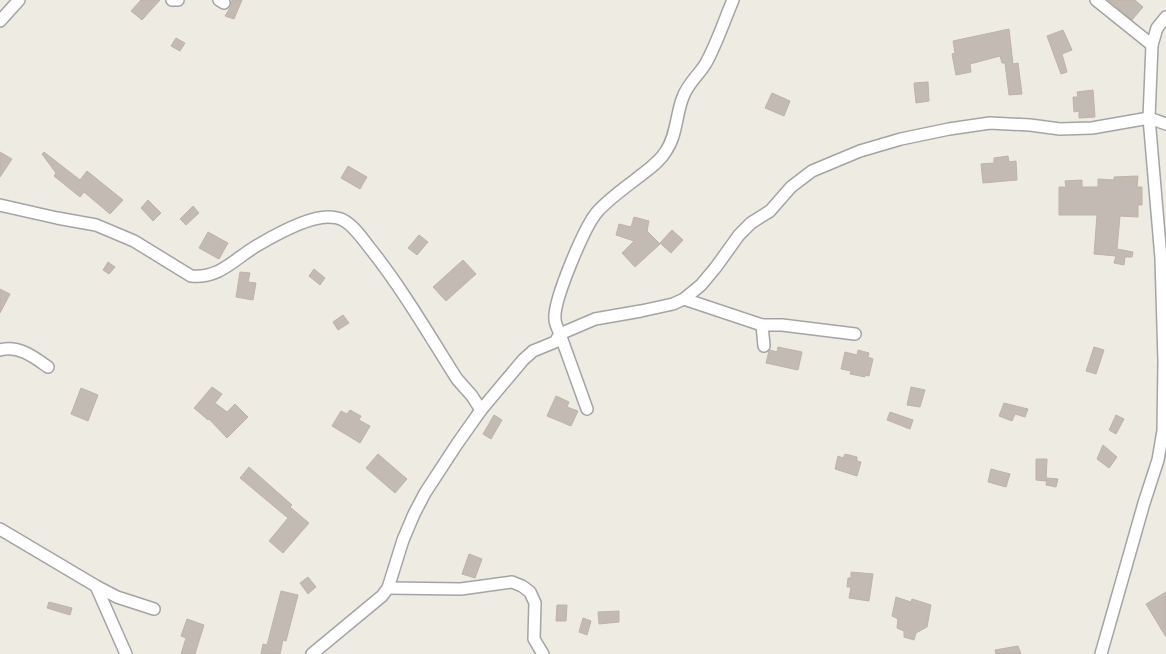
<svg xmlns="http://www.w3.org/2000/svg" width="1166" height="654" font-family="'Archivo Narrow',sans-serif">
<rect width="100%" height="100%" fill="#eeebe3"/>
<!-- building -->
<g fill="#c2bab3" stroke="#bfb3a6">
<polygon points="141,0 160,0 142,20 131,11"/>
<polygon points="232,0 242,0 234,19 225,16 231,6"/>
<polygon points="1108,0 1135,0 1143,7 1132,20"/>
<polygon points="1009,29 1013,64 1018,63 1022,94 1009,95 1005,63 1002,63 1000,56 970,64 971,72 956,75 952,54 955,53 953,41"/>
<polygon points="1063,30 1072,50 1062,54 1067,72 1061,74 1047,36"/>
<polygon points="176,38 185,43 180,51 171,46"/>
<polygon points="928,82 929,101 916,103 914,83"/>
<polygon points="1093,90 1095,117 1079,118 1079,111 1074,112 1073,97 1078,97 1077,92"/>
<polygon points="772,93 790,101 784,116 765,108"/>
<polygon points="0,152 12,159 0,177"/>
<polygon points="44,152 80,180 87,171 123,200 110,214 84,192 80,197 54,176 56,173 42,154"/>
<polygon points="1008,156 1009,162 1016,161 1017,180 983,183 981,164 994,163 994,158"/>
<polygon points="348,166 367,177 360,189 341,178"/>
<polygon points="1138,176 1137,187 1142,187 1142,205 1138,205 1138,217 1120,216 1117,249 1133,252 1132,257 1125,257 1124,265 1114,263 1116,256 1094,254 1097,215 1059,215 1059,187 1066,187 1065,181 1082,180 1082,187 1098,187 1098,179 1114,180 1114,177"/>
<polygon points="148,200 161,213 153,221 141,208"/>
<polygon points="193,206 199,213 186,225 180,219"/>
<polygon points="634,217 649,221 647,231 660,244 635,267 622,253 634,241 616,235 619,224 631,227"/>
<polygon points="672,230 683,240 671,253 660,243"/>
<polygon points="208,232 228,243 219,259 199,248"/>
<polygon points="419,235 428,242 417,255 408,248"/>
<polygon points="463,260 476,274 446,301 433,287"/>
<polygon points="108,262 115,267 109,274 103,270"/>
<polygon points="314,269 325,278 320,285 309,276"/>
<polygon points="240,272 250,273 248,282 256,283 253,300 236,297"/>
<polygon points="0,289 10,294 0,313"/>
<polygon points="343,315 349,323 338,330 333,322"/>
<polygon points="778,347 802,352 798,370 766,363 769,351 770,350 777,352"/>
<polygon points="1094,347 1104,350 1096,374 1086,371"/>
<polygon points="858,350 869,353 868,357 873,359 869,376 865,375 865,377 850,374 851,371 841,369 845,352 857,355"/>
<polygon points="212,387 222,394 215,403 227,412 235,404 248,417 227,438 209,419 208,420 194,408"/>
<polygon points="911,387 925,390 920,407 907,405"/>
<polygon points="81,388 98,395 88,421 71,414"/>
<polygon points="556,396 569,402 567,407 578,411 571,426 547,416"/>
<polygon points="1004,403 1028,409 1025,417 1015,414 1012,421 999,416"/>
<polygon points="350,410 361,416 359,420 370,426 360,443 332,426 341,411 347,414"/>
<polygon points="890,412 913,420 910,429 887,420"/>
<polygon points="494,415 502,420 491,439 483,434"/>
<polygon points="1116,415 1124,419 1116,434 1109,430"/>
<polygon points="1103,445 1117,457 1109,468 1097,459"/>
<polygon points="378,454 407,479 395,493 366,468"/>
<polygon points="845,454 857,457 857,461 861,462 857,476 835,469 838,456 843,458"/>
<polygon points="1036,459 1047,459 1046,481 1036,480"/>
<polygon points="249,467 292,505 290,507 309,523 283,553 269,541 288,518 240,478"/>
<polygon points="991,469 1010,474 1006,487 988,482"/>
<polygon points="1047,478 1058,479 1056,487 1046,485"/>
<polygon points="469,554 482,559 475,578 462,574"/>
<polygon points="851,572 873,574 869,601 849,598 851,587 847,587 848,578 851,578"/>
<polygon points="308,577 316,587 308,594 300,583"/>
<polygon points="281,591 298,595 286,641 283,640 280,654 261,654 263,644 267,645"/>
<polygon points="1166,592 1166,637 1146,604"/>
<polygon points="896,597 911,602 912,599 931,605 927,627 916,633 914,640 904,637 904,631 897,628 898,619 892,616"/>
<polygon points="49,602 72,608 70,615 47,608"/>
<polygon points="557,605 567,605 566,621 556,621"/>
<polygon points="619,611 619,622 599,624 598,612"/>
<polygon points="583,618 591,621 587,635 579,632"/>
<polygon points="187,619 204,625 195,654 181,654 186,638 181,636"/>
<polygon points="1018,646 1021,654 996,654 995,650"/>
</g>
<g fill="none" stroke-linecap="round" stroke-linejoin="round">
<!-- minor casing -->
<g stroke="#a4a4a4" stroke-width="14">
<g id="minor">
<polyline points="172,0 178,0"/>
<polyline points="219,0 224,3"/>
<polyline points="1096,0 1152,45"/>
<polyline points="0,21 19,0"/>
<path d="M0,205L57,218L96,225L134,241L191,276C220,279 235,258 258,245C275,235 308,217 328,217C332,217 339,218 343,220C353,225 362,238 369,247C402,288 429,335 457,379L472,396L481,410"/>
<polyline points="684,299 762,325 782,325 855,334"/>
<polyline points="762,325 764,346"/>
<path d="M0,350C19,345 34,357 48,367"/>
<polyline points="587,409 560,334 595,319 641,311 673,304 684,299 701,285 716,267 739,235 751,223 770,211 791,187 812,171 860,151 901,139 949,129 990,123 1030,125 1060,129 1092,128 1149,118 1166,124"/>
<polyline points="0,529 96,586 117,597 154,609"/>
<polyline points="96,586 126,654"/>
<polyline points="388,588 461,589 512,582 522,586 530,592 535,603 534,639 543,654"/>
<path d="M312,654L382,596L388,588L403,540L414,514L425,493L457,444L481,410L523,360L533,351L555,342L560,334C558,329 555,324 555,319C553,301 585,225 598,211C609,199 623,189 636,179C647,170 659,163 666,151C677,135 676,114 683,97C688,83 699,75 706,63C717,43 724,21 733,0"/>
<polyline points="1101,654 1144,503 1158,460 1163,431 1164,361 1161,258 1149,118 1152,45 1157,28 1166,17"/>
</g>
</g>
<!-- minor -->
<use href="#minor" stroke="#fff" stroke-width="11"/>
</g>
</svg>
